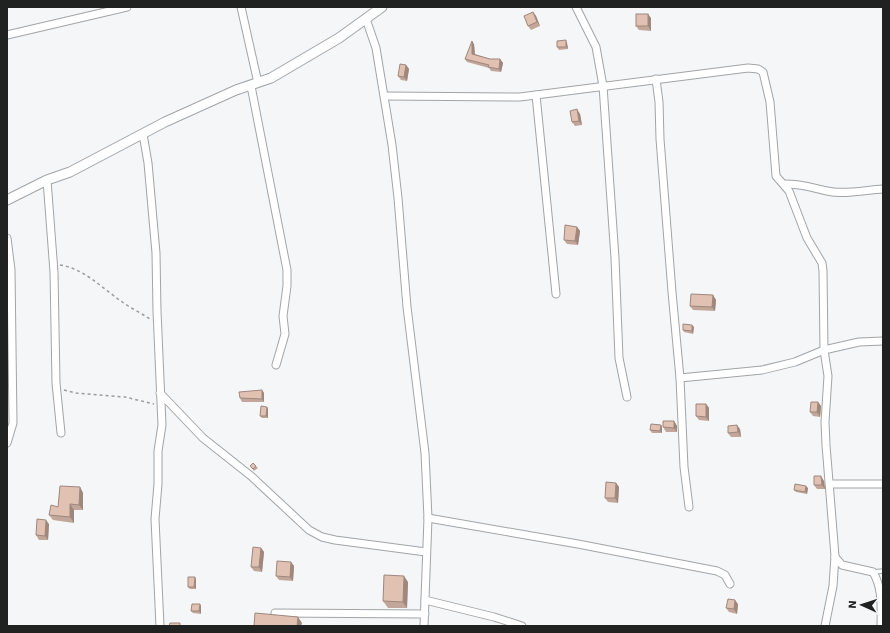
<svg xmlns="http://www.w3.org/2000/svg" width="890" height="633" font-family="'Work Sans',sans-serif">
<rect width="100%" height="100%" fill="#f4f6f8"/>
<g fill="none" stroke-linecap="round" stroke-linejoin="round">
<!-- service casing -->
<g stroke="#a2a4a6" stroke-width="5.5">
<polyline id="service" points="873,572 883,571"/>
</g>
<!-- minor casing -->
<g stroke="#a2a4a6" stroke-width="9">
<g id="minor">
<polyline points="241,7 258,83"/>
<polyline points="576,7 596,47 603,86 615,258 619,358 627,397"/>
<polyline points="366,19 376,48 392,145 398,198 407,307 425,453 428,518 424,626"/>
<polyline points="7,35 127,7"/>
<polyline points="656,79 659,102 660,139 672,292 680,378 684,467 689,507"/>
<polyline points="251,86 287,270 287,286 283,316 285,334 276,365"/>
<polyline points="536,95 556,294"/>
<polyline points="385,96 520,97 748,68 758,69 763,72 770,102 776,176 789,191 807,238 822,263 823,271 824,350 828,376 825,422 826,445 835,556 833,586 825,626"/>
<polyline points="143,134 148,163 156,253 157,311 162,425 158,451 158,484 155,519 160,626"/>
<polyline points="47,180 54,272 56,383 61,433"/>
<path d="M784,184C803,184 809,187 827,191C844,195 865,190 883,189"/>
<polyline points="7,238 11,270 13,423 7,443"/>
<polyline points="680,378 762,370 795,362 824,350 859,342 883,341"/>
<polyline points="160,393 203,438 251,476 309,530 322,537 335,540 426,552"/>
<polyline points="830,484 883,484"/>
<polyline points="428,518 578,544 717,571 725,575 730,584"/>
<path d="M835,557L842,565L873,572C883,589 881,607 881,626"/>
<polyline points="425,600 494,617 522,626"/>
<polyline points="275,613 425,614"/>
</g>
</g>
<!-- tertiary casing -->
<g stroke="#a2a4a6" stroke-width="11">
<polyline id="tertiary" points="7,200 47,180 70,172 165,122 236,90 271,78 339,38 382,7"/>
</g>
<!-- path -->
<g stroke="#9a9c9d" stroke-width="1.5" stroke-dasharray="3 3" stroke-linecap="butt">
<path d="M60,265C83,268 102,288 121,301C130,308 141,313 150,319"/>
<polyline points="64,390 76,393 125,397 154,404"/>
</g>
<!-- service -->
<use href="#service" stroke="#fff" stroke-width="3.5"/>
<!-- minor -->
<use href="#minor" stroke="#fff" stroke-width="7"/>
<!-- tertiary -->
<use href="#tertiary" stroke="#fff" stroke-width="9"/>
</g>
<!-- wall -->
<g fill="#c2a699">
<polygon points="533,12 536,16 540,26 531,30 528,26"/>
<polygon points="651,18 651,31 639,30 636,26"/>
<polygon points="567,43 568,49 559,50 557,47"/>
<polygon points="474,44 475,54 490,59 500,59 503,63 501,72 491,71 489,68 467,62 465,59"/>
<polygon points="406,65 409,69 407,81 401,80 398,76"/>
<polygon points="580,114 582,125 575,126 572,122"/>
<polygon points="577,227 580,231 578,245 567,244 564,240"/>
<polygon points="713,295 716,300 715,311 693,310 690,306"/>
<polygon points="694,327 693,334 684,332 683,330"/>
<polygon points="262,390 264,393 264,402 242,402 240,398"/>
<polygon points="818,402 821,406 820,417 813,416 810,412"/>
<polygon points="706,404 709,408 709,421 699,420 696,416"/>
<polygon points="267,407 268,409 268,418 262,418 260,416"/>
<polygon points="674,421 677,426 677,432 666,432 663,427"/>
<polygon points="661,425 662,427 662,433 652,433 650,430"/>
<polygon points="740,429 741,437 731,437 728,433"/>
<polygon points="250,466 256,466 258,468 254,471"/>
<polygon points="824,481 825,489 817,489 814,485"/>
<polygon points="616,483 619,487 618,503 608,502 605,498"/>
<polygon points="80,487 83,493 83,510 74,510 74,523 53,520 49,515"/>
<polygon points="808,488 807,494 796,492 794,490"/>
<polygon points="49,524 48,540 39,540 36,535"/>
<polygon points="261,548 264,552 262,572 254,571 251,567"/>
<polygon points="291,562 294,566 293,581 279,580 276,576"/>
<polygon points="196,579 196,589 190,589 188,587"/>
<polygon points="408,582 407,608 388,608 383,601"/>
<polygon points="738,604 737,614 729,612 726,608"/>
<polygon points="201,606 201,614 193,613 191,611"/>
</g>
<!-- shaded-wall -->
<g fill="#9e877d">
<polygon points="533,12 536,16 540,26 537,22"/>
<polygon points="648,14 651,18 651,31 648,26"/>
<polygon points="566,40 567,43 568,49 566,47"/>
<polygon points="472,41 474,44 475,57 472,54"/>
<polygon points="500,59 503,63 501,72 499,69"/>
<polygon points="406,65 409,69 407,81 404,77"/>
<polygon points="577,109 580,114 582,125 579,121"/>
<polygon points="577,227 580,231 578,245 575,241"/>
<polygon points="713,295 716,300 715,311 712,307"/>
<polygon points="692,325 694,327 693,334 692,331"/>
<polygon points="262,390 264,393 264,402 262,399"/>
<polygon points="818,402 821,406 820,417 817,412"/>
<polygon points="706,404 709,408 709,421 706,417"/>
<polygon points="267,407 268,409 268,418 266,416"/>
<polygon points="674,421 677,426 677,432 674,428"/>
<polygon points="661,425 662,427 662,433 660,431"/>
<polygon points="737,425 740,429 741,437 738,432"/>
<polygon points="821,476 824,481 825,489 822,485"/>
<polygon points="616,483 619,487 618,503 615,498"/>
<polygon points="806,486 808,488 807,494 805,492"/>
<polygon points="80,487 83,493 83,510 79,505"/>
<polygon points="70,504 74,510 74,523 70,517"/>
<polygon points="46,520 49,524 48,540 45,536"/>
<polygon points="261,548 264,552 262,572 259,567"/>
<polygon points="291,562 294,566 293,581 290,577"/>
<polygon points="404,576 408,582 407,608 403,602"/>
<polygon points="195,577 196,579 196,589 194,587"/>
<polygon points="735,600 738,604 737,614 734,609"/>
<polygon points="200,604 201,606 201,614 199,611"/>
<polygon points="298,617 302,623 301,626 297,626"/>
</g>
<!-- building -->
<g fill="#e1c1b2" stroke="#9e877d">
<polygon points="533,12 537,22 528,26 524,16"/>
<rect x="636" y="14" width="12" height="12"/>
<polygon points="566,40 566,47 557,47 557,41"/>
<polygon points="472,41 472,54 490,59 500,59 499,69 488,67 489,65 465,59"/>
<polygon points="400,64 406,65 404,77 398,76"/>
<polygon points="577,109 579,121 572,122 570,111"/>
<polygon points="565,225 577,227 575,241 564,240"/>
<polygon points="691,294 713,295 712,307 690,306"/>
<polygon points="683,324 692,325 692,331 683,330"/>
<polygon points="262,390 262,399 240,398 239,392"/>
<polygon points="811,402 818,402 817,412 810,412"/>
<polygon points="696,404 706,404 706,417 696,416"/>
<polygon points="261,406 267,407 266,416 260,416"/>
<polygon points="663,421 674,421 674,428 663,427"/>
<polygon points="651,424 661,425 660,431 650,430"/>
<polygon points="737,425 738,432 728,433 728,426"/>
<polygon points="253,463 256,466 253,469 250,466"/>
<polygon points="814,476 821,476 822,485 814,485"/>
<polygon points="606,482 616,483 615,498 605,498"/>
<polygon points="795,484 806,486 805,492 794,490"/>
<polygon points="60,486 80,487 79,505 70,504 70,517 49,515 51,505 58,507"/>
<polygon points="37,519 46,520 45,536 36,535"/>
<polygon points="253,547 261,548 259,567 251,567"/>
<polygon points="277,561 291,562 290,577 276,576"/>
<polygon points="384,575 404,576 403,602 383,601"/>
<polygon points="188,577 195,577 194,587 188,587"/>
<polygon points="728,599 735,600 734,609 726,608"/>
<polygon points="192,604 200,604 199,611 191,611"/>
<polygon points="255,613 298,617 297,626 254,626"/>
<polygon points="170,623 180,623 180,626 169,626"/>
</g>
<!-- border -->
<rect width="890" height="633" fill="none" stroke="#202121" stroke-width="16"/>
<!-- north arrow -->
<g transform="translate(862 605) rotate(273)" stroke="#f4f6f8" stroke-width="3" paint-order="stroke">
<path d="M0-3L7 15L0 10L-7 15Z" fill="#202121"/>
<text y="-6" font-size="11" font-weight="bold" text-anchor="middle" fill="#202121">N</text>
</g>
</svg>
